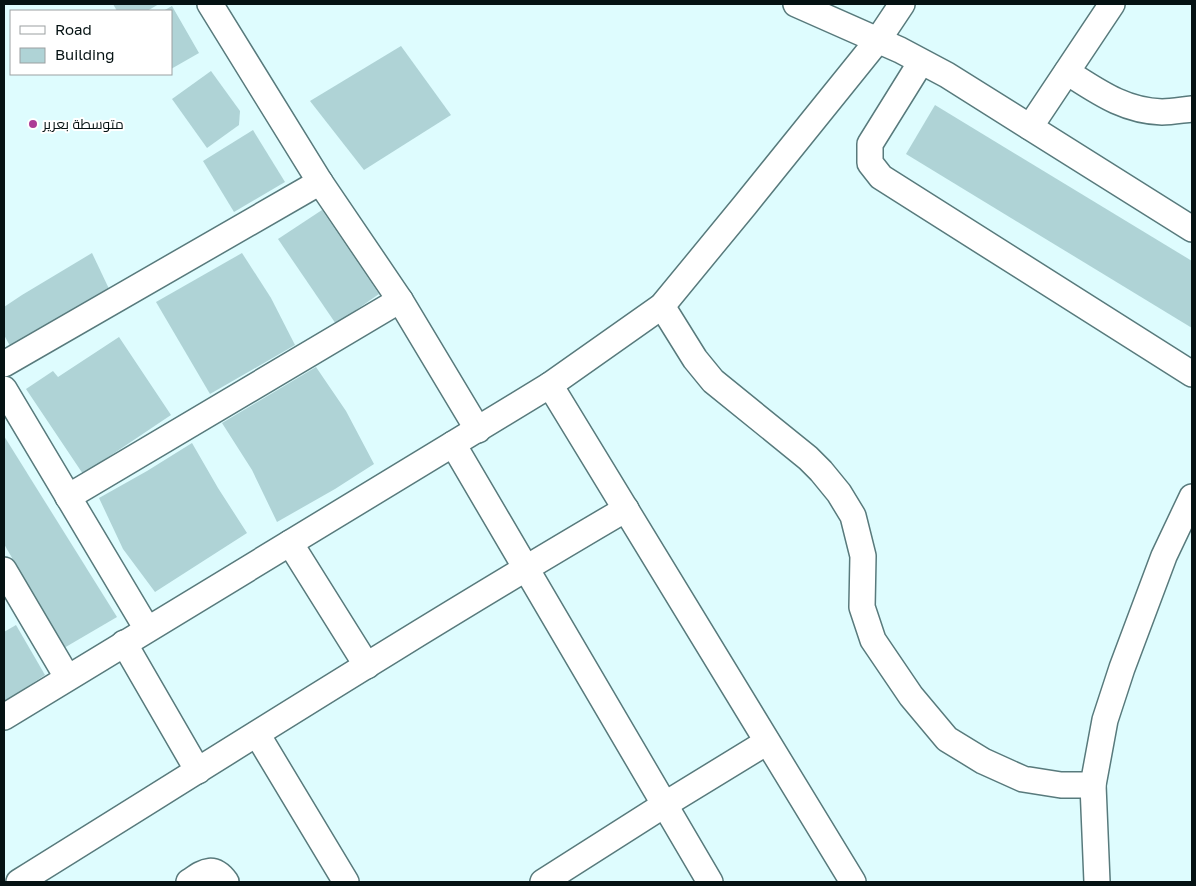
<svg xmlns="http://www.w3.org/2000/svg" width="1196" height="886" font-family="'Golos Text',Cairo,sans-serif">
<rect width="100%" height="100%" fill="#defcfe"/>
<!-- building -->
<g fill="#afd3d6">
<polygon points="113,4 159,4 147,11 117,11"/>
<polygon points="172,6 199,53 171,69 171,11 163,11"/>
<polygon points="401,46 451,115 364,170 310,101"/>
<polygon points="211,71 240,111 239,125 207,148 172,99"/>
<polygon points="935,105 1192,261 1192,328 906,154"/>
<polygon points="253,130 285,182 234,212 203,161"/>
<polygon points="322,210 379,294 336,324 278,239"/>
<polygon points="92,253 111,293 14,353 4,335 4,307 22,295"/>
<polygon points="242,253 271,298 295,345 210,394 156,302"/>
<polygon points="119,337 171,415 83,474 26,389 53,371 58,377"/>
<polygon points="316,367 346,411 374,464 335,489 277,522 252,470 222,423"/>
<polygon points="4,436 117,617 64,648 4,544"/>
<polygon points="192,443 218,488 247,533 155,592 123,549 99,498 147,471"/>
<polygon points="16,625 45,675 4,702 4,632"/>
</g>
<g fill="none" stroke-linecap="round" stroke-linejoin="round">
<!-- minor casing -->
<g stroke="#587a7c" stroke-width="28">
<g id="minor">
<polyline points="210,4 320,182 400,300 478,430"/>
<polyline points="796,4 900,50 947,75 1192,229"/>
<polyline points="921,62 870,144 870,163 881,177 1192,374"/>
<path d="M1067,72C1097,91 1124,111 1162,112C1172,112 1182,110 1192,109"/>
<polyline points="1030,127 1112,4"/>
<polyline points="662,306 695,359 713,381 808,458 821,471 839,493 853,516 863,556 862,607 873,640 911,696 947,739 983,761 1023,779 1061,785 1093,785"/>
<polyline points="4,364 320,182"/>
<polyline points="550,385 853,882"/>
<polyline points="4,389 147,629"/>
<polyline points="453,444 710,882"/>
<polyline points="68,497 400,300"/>
<polyline points="290,543 367,666"/>
<polyline points="4,570 67,677"/>
<polyline points="124,643 198,771"/>
<polyline points="4,717 550,385 662,306 745,205 878,40 902,4"/>
<polyline points="257,734 346,882"/>
<path d="M19,882C220,757 421,629 626,509"/>
<path d="M189,882C204,872 213,864 226,882"/>
<polyline points="543,882 664,805 767,742"/>
<polyline points="1097,882 1093,785 1105,720 1122,668 1164,556 1192,497"/>
</g>
</g>
<!-- minor -->
<use href="#minor" stroke="#fff" stroke-width="25"/>
</g>
<!-- markers -->
<circle fill="#ac3b96" stroke="#fff" stroke-width="2" cx="33" cy="124" r="5"/>
<g text-anchor="middle" stroke-width="4" stroke-linejoin="round" paint-order="stroke">
<!-- poi labels -->
<g font-size="14" fill="#051213" stroke="#fff" text-anchor="start">
<text x="43" y="129">متوسطة بعرير</text>
</g>
</g>
<!-- border -->
<rect width="1196" height="886" fill="none" stroke="#051213" stroke-width="10"/>
<!-- legend -->
<rect x="10" y="10" width="162" height="65" fill="#ffffff" stroke="#9ba0a1"/>
<rect x="20" y="26" width="25" height="8" fill="#ffffff" stroke="#9ba0a1"/>
<text x="55" y="35" font-size="15" fill="#051213">Road</text>
<rect x="20" y="48" width="25" height="15" fill="#afd3d6" stroke="#9ba0a1"/>
<text x="55" y="60" font-size="15" fill="#051213">Building</text>
</svg>
